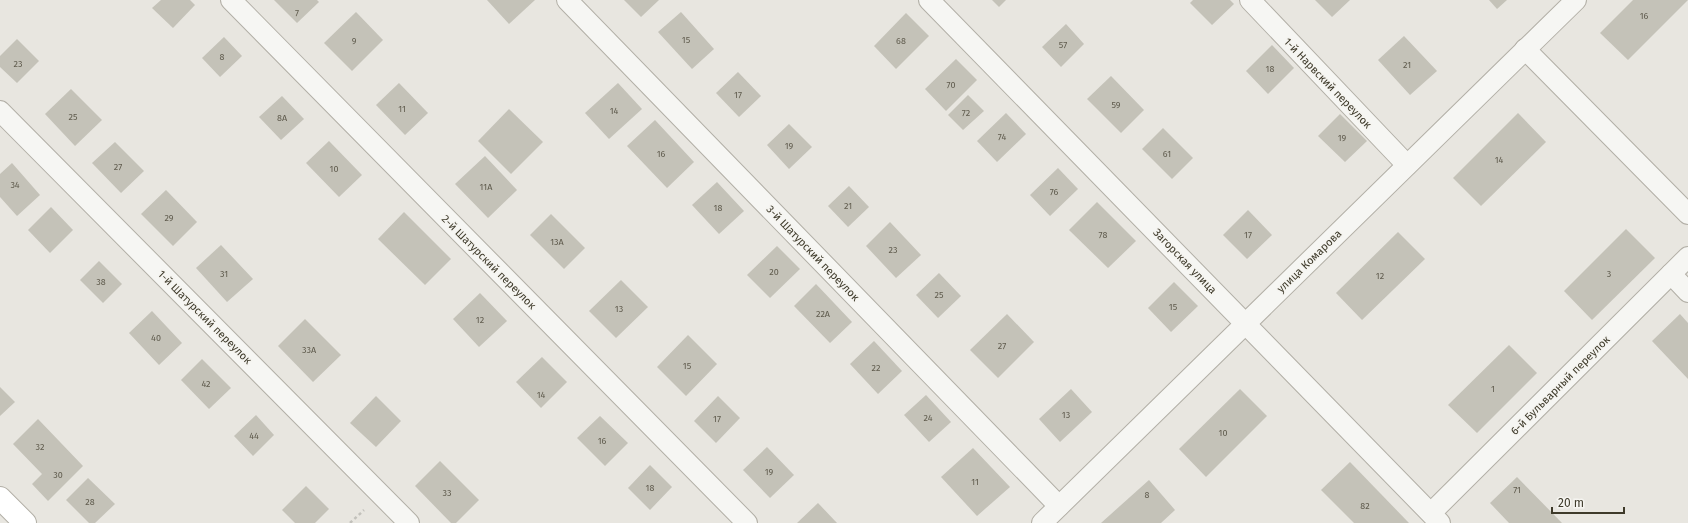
<svg xmlns="http://www.w3.org/2000/svg" width="1688" height="523" font-family="'Fira Sans',sans-serif">
<rect width="100%" height="100%" fill="#e8e6e0"/>
<!-- building -->
<g fill="#c4c2b8">
<polygon points="161,0 190,0 195,5 173,28 152,8"/>
<polygon points="274,0 317,0 319,2 297,23"/>
<polygon points="487,0 535,0 509,24"/>
<polygon points="624,0 659,0 641,17"/>
<polygon points="992,0 1006,0 999,7"/>
<polygon points="1193,0 1230,0 1234,4 1212,25 1190,3"/>
<polygon points="1315,0 1350,0 1332,17"/>
<polygon points="1489,0 1507,0 1497,9"/>
<polygon points="1633,0 1688,0 1628,60 1600,33"/>
<polygon points="356,12 383,40 352,71 324,43"/>
<polygon points="681,12 714,49 692,69 658,32"/>
<polygon points="906,13 929,36 896,69 874,46"/>
<polygon points="1066,24 1084,44 1061,67 1042,47"/>
<polygon points="1404,36 1437,71 1410,95 1378,60"/>
<polygon points="224,37 242,56 220,77 202,58"/>
<polygon points="17,39 39,61 17,83 0,67 0,56"/>
<polygon points="1272,45 1294,68 1268,94 1246,71"/>
<polygon points="956,59 977,80 946,111 925,89"/>
<polygon points="738,72 761,96 739,117 716,93"/>
<polygon points="1111,76 1144,110 1121,133 1087,99"/>
<polygon points="399,83 428,113 405,135 376,105"/>
<polygon points="618,83 642,109 609,139 585,113"/>
<polygon points="71,89 102,120 75,146 45,114"/>
<polygon points="968,95 984,111 963,130 948,115"/>
<polygon points="282,96 304,119 281,140 259,117"/>
<polygon points="509,109 543,142 511,174 478,141"/>
<polygon points="1006,113 1026,134 997,162 977,141"/>
<polygon points="1518,113 1546,142 1481,206 1453,178"/>
<polygon points="1340,114 1367,141 1345,162 1318,136"/>
<polygon points="655,120 694,162 667,188 627,146"/>
<polygon points="789,124 812,147 789,169 767,145"/>
<polygon points="1163,128 1193,158 1172,179 1142,149"/>
<polygon points="329,141 362,175 339,197 306,163"/>
<polygon points="115,142 144,171 121,193 92,163"/>
<polygon points="485,156 517,190 488,218 455,184"/>
<polygon points="12,163 40,195 17,216 0,197 0,174"/>
<polygon points="1058,168 1078,189 1050,216 1030,195"/>
<polygon points="717,182 744,211 719,234 692,205"/>
<polygon points="849,186 869,207 848,227 828,206"/>
<polygon points="166,190 197,222 173,246 141,214"/>
<polygon points="1097,202 1136,241 1108,268 1069,230"/>
<polygon points="51,207 73,230 50,253 28,230"/>
<polygon points="1248,210 1272,235 1247,259 1223,235"/>
<polygon points="404,212 451,259 425,285 378,239"/>
<polygon points="551,214 585,248 564,269 530,235"/>
<polygon points="890,222 921,255 896,278 866,246"/>
<polygon points="1626,229 1655,258 1592,320 1564,291"/>
<polygon points="1398,232 1425,259 1362,320 1336,293"/>
<polygon points="221,245 253,279 227,302 196,268"/>
<polygon points="777,246 800,269 770,298 747,275"/>
<polygon points="99,261 122,284 103,303 80,280"/>
<polygon points="939,273 961,296 938,318 916,295"/>
<polygon points="621,280 648,307 616,338 589,311"/>
<polygon points="1174,282 1198,306 1171,332 1148,308"/>
<polygon points="816,284 852,322 830,343 794,306"/>
<polygon points="480,293 507,321 479,347 453,319"/>
<polygon points="152,311 182,343 159,365 129,333"/>
<polygon points="1007,314 1034,342 998,378 970,350"/>
<polygon points="1680,314 1688,323 1688,379 1652,341"/>
<polygon points="305,319 341,355 313,382 278,346"/>
<polygon points="688,335 717,364 686,396 657,367"/>
<polygon points="874,341 902,371 878,394 850,364"/>
<polygon points="1509,345 1537,373 1477,433 1448,405"/>
<polygon points="542,357 567,382 541,408 516,382"/>
<polygon points="202,359 231,388 209,409 181,380"/>
<polygon points="0,387 15,402 0,416"/>
<polygon points="1071,389 1092,412 1060,442 1039,419"/>
<polygon points="1240,389 1267,416 1206,477 1179,449"/>
<polygon points="926,395 951,422 929,442 904,415"/>
<polygon points="376,396 401,421 376,447 350,423"/>
<polygon points="718,396 740,418 716,443 694,421"/>
<polygon points="256,415 274,435 253,456 234,436"/>
<polygon points="600,416 628,443 605,466 577,438"/>
<polygon points="38,419 83,466 48,501 32,484 42,474 13,444"/>
<polygon points="767,447 794,475 770,498 743,470"/>
<polygon points="973,448 1010,487 977,516 941,477"/>
<polygon points="440,461 479,500 456,523 451,523 415,486"/>
<polygon points="1350,462 1409,523 1354,523 1321,490"/>
<polygon points="650,465 672,487 650,510 628,488"/>
<polygon points="1517,477 1562,523 1509,523 1490,503"/>
<polygon points="88,478 115,504 95,523 89,523 66,500"/>
<polygon points="1149,480 1175,510 1161,523 1101,523"/>
<polygon points="306,486 329,509 315,523 295,523 282,510"/>
<polygon points="818,503 837,523 797,523"/>
</g>
<g fill="none" stroke-linecap="round" stroke-linejoin="round">
<!-- minor casing -->
<g stroke="#b2afa6" stroke-width="22">
<g id="minor">
<polyline points="231,0 747,523"/>
<polyline points="567,0 1059,506"/>
<polyline points="929,0 1440,523"/>
<polyline points="1250,0 1407,165"/>
<polyline points="1525,49 1688,214"/>
<polyline points="0,111 409,523"/>
<polyline points="1671,274 1688,292"/>
<polyline points="1431,513 1688,257"/>
<polyline points="1042,523 1576,0"/>
</g>
</g>
<!-- secondary casing -->
<g stroke="#b2afa6" stroke-width="24">
<polyline id="secondary" points="0,498 25,523"/>
</g>
<!-- path -->
<polyline stroke="#c2c1bb" stroke-width="2.5" stroke-dasharray="3 3" stroke-linecap="butt" points="350,523 364,510"/>
<!-- minor -->
<use href="#minor" stroke="#f6f6f3" stroke-width="20"/>
<!-- secondary -->
<use href="#secondary" stroke="#fff" stroke-width="22"/>
</g>
<g text-anchor="middle" stroke-width="3" stroke-linejoin="round" paint-order="stroke">
<!-- number labels -->
<g font-size="9" fill="#605c4e">
<text x="297" y="16">7</text>
<text x="1644" y="19">16</text>
<text x="686" y="43">15</text>
<text x="354" y="44">9</text>
<text x="901" y="44">68</text>
<text x="1063" y="48">57</text>
<text x="222" y="60">8</text>
<text x="18" y="67">23</text>
<text x="1407" y="68">21</text>
<text x="1270" y="72">18</text>
<text x="951" y="88">70</text>
<text x="738" y="98">17</text>
<text x="1116" y="108">59</text>
<text x="402" y="112">11</text>
<text x="614" y="114">14</text>
<text x="966" y="116">72</text>
<text x="73" y="120">25</text>
<text x="282" y="121">8А</text>
<text x="1002" y="140">74</text>
<text x="1342" y="141">19</text>
<text x="789" y="149">19</text>
<text x="661" y="157">16</text>
<text x="1167" y="157">61</text>
<text x="1499" y="163">14</text>
<text x="118" y="170">27</text>
<text x="334" y="172">10</text>
<text x="15" y="188">34</text>
<text x="486" y="190">11А</text>
<text x="1054" y="195">76</text>
<text x="848" y="209">21</text>
<text x="718" y="211">18</text>
<text x="169" y="221">29</text>
<text x="1103" y="238">78</text>
<text x="1248" y="238">17</text>
<text x="557" y="245">13А</text>
<text x="893" y="253">23</text>
<text x="774" y="275">20</text>
<text x="224" y="277">31</text>
<text x="1609" y="277">3</text>
<text x="1380" y="279">12</text>
<text x="101" y="285">38</text>
<text x="939" y="298">25</text>
<text x="1173" y="310">15</text>
<text x="619" y="312">13</text>
<text x="823" y="317">22А</text>
<text x="480" y="323">12</text>
<text x="156" y="341">40</text>
<text x="1002" y="349">27</text>
<text x="309" y="353">33А</text>
<text x="687" y="369">15</text>
<text x="876" y="371">22</text>
<text x="206" y="387">42</text>
<text x="1493" y="392">1</text>
<text x="541" y="398">14</text>
<text x="1066" y="418">13</text>
<text x="928" y="421">24</text>
<text x="717" y="422">17</text>
<text x="1223" y="436">10</text>
<text x="254" y="439">44</text>
<text x="602" y="444">16</text>
<text x="40" y="450">32</text>
<text x="769" y="475">19</text>
<text x="58" y="478">30</text>
<text x="975" y="485">11</text>
<text x="650" y="491">18</text>
<text x="1517" y="493">71</text>
<text x="447" y="496">33</text>
<text x="1147" y="498">8</text>
<text x="90" y="505">28</text>
<text x="1365" y="509">82</text>
</g>
<!-- street labels -->
<g font-size="11" fill="#3e3a2a" stroke="#f5f4f0">
<text transform="translate(1328 83) rotate(46)" y="4">1-й Нарвский переулок</text>
<text transform="translate(813 253) rotate(46)" y="4">3-й Шатурский переулок</text>
<text transform="translate(1185 261) rotate(46)" y="4">Загорская улица</text>
<text transform="translate(1309 261) rotate(-44)" y="4">улица Комарова</text>
<text transform="translate(489 262) rotate(45)" y="4">2-й Шатурский переулок</text>
<text transform="translate(205 317) rotate(45)" y="4">1-й Шатурский переулок</text>
<text transform="translate(1560 385) rotate(-45)" y="4">6-й Бульварный переулок</text>
</g>
</g>
<!-- scale -->
<path d="M1552 507v6h72v-6" fill="none" stroke="#3e3a2a" stroke-width="2"/>
<text x="1558" y="507" font-size="12" fill="#3e3a2a" stroke="#f5f4f0" stroke-width="3" paint-order="stroke">20 m</text>
</svg>
